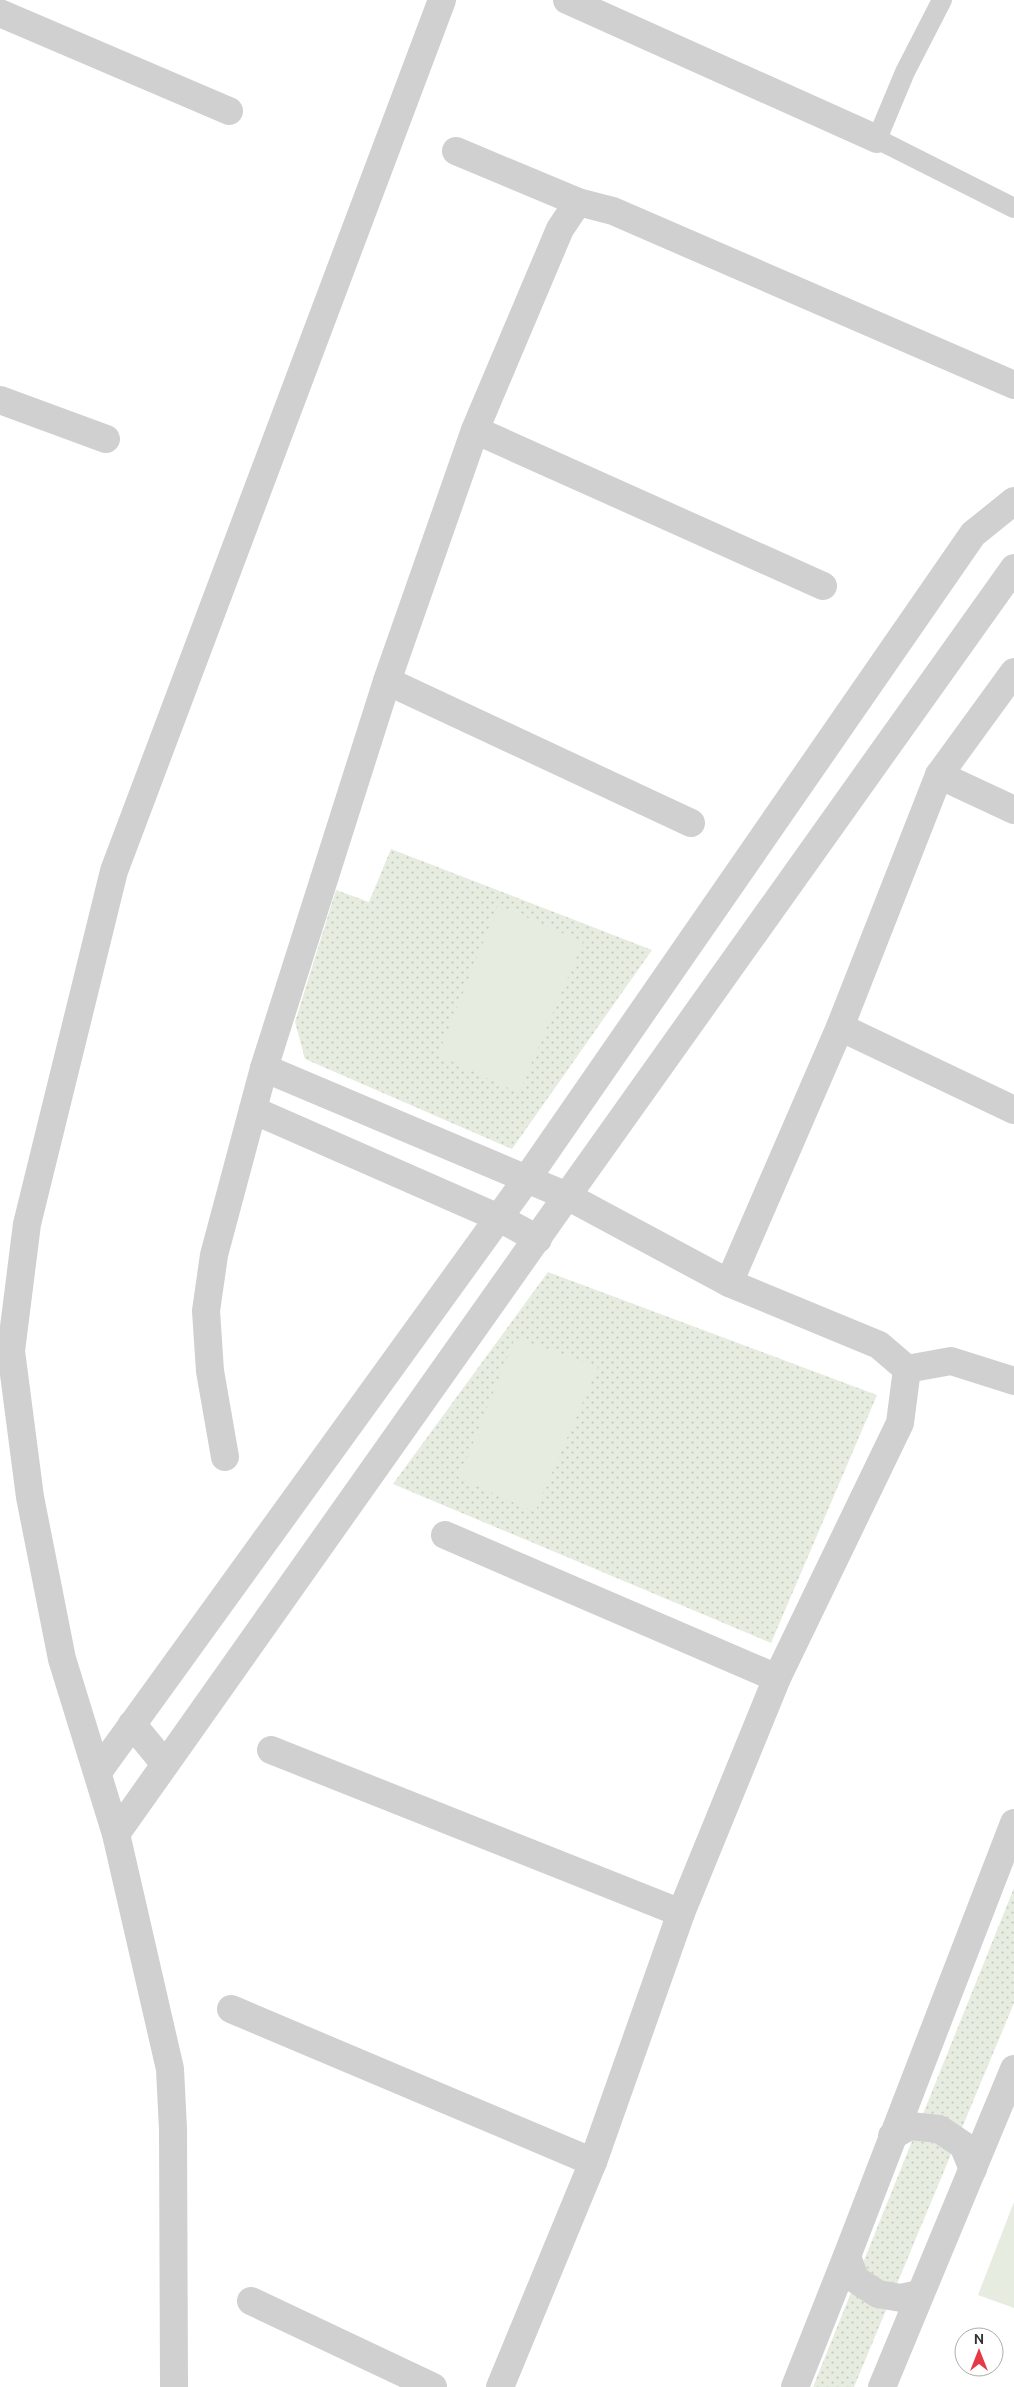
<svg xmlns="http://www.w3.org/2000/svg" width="1014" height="2387" font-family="Ubuntu,sans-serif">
<defs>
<pattern id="grass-dots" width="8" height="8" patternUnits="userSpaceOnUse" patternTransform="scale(1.25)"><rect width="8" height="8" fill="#e6ecdf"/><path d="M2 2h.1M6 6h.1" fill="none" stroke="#c6cbc0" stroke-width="1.8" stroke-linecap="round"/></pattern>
</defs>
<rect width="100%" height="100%" fill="#fff"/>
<!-- grass -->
<g fill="url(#grass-dots)">
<polygon points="391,849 652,950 512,1149 305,1059 295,1022 336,890 369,902"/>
<polygon points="548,1272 877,1395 771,1643 393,1484"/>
<polygon points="1014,1888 1014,2003 854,2387 813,2387"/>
</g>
<!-- pitch -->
<g fill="#e6ecdf">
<polygon points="498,905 583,942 519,1093 438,1055"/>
<polygon points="515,1338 598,1367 535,1512 459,1478"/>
<polygon points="1014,2202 1014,2308 978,2295"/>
</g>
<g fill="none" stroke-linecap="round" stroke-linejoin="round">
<!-- service -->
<polyline stroke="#d0d0d0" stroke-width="20" points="942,0 905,72 877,139 1014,208"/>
<!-- minor -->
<g stroke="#d0d0d0" stroke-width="28">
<polyline points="567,0 877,139"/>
<polyline points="0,13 229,111"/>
<polyline points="456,151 578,202 613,211 1014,385"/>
<polyline points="0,400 106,439"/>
<polyline points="475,430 823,586"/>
<polyline points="387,681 691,823"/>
<polyline points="939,775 1014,810"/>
<polyline points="840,1027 1014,1110"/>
<polyline points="264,1068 567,1196 729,1283 879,1345 907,1369"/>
<polyline points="253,1110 499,1218 538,1239"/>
<polyline points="729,1283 840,1027 939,775 1014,672"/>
<polyline points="907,1369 951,1361 1014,1381"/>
<polyline points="225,1457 210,1371 206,1311 214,1255 264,1068 387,681 475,430 560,229 578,202"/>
<polyline points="445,1535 777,1678"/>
<polyline points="132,1724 165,1764"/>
<polyline points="271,1750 681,1913"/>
<polyline points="98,1772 526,1180 973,534 1014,501"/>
<polyline points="116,1834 567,1196 1014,568"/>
<polyline points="231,2009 593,2162"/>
<polyline points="892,2136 910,2126 939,2129 963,2145 973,2169"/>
<polyline points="847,2256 855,2279 878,2294 901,2298 919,2294"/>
<polyline points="251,2301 433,2387"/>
<polyline points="174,2387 173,2129 170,2069 116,1834 62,1659 30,1497 11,1351 27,1224 114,871 442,0"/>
<polyline points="500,2387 593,2162 681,1913 777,1678 900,1423 907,1369"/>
<polyline points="795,2387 847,2256 1014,1823"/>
<polyline points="882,2387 1014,2069"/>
</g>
</g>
<!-- north arrow -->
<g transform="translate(979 2352)"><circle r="24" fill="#ffffff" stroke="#adadad"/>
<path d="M0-4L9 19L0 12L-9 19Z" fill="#e63946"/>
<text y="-8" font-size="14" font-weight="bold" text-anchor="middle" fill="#333333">N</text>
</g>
</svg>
